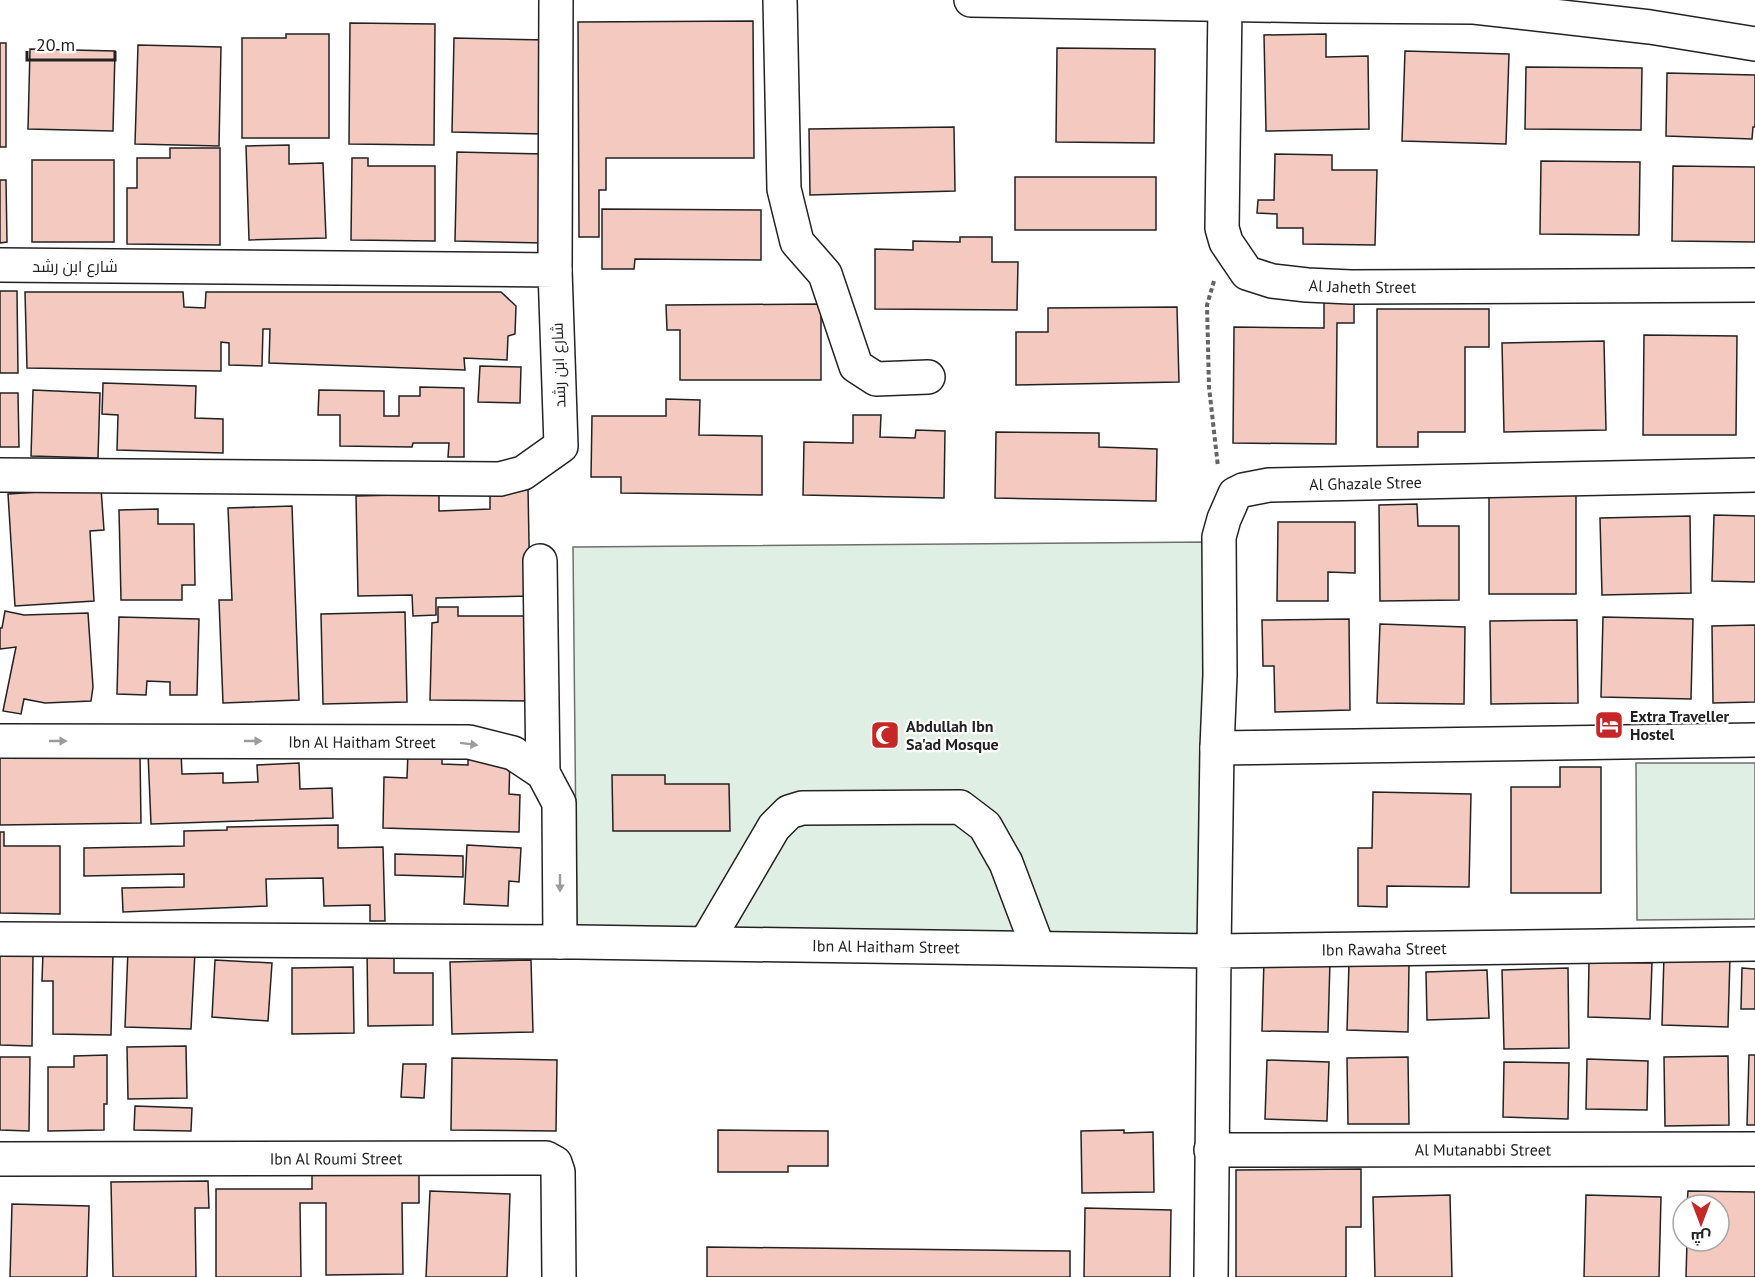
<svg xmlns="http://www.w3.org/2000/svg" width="1755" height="1277" font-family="'PT Sans',Cairo,sans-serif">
<rect width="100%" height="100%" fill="#fff"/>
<!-- green -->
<g fill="#e0efe3" stroke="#6f6f6f" stroke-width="1.5">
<polygon points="1210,542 1212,944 577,942 573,547"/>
<polygon points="1636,763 1755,763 1755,919 1637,920"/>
</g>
<!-- building -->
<g fill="#f3c9c0" stroke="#222" stroke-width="1.5">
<polygon points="753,21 754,158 606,158 606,190 599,190 599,237 579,237 578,22"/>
<polygon points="350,23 435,24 434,145 349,144"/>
<polygon points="286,34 329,34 329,138 242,138 242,38 286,38"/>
<polygon points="1326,34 1326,57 1368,56 1369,129 1266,131 1264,35"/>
<polygon points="454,38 546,40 543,134 452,132"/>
<rect x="0" y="43" width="6" height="104"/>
<polygon points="138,45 221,47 219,146 135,144"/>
<polygon points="1057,48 1155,49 1154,143 1056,142"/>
<polygon points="30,49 115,51 113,131 28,129"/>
<polygon points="1405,51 1509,54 1506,144 1402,141"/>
<polygon points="1526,67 1642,68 1641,130 1525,129"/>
<polygon points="1667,73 1755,75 1755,127 1753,127 1752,139 1666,136"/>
<polygon points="954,127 955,191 810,195 809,129"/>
<polygon points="289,145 289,164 323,163 326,238 249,240 246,146"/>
<polygon points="170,148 220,148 220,245 127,244 127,188 137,188 137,158 170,158"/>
<polygon points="457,152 545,154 543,243 455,241"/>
<polygon points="1275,154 1332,155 1332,170 1377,170 1375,245 1303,244 1303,228 1277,228 1277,214 1257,213 1258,200 1274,200"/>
<polygon points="352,158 368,158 368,166 435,166 435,241 351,240"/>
<rect x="32" y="160" width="82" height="82"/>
<polygon points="1541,161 1640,162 1639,235 1540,234"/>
<polygon points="1673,166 1755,167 1755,242 1672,241"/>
<rect x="1015" y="177" width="141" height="53"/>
<polygon points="0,180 6,180 7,242 0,243"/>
<polygon points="602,209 761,210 761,260 635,259 634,269 602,269"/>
<polygon points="960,237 992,237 992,262 1018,262 1017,310 875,309 875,249 913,250 913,241 960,242"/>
<polygon points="0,291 17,291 18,373 0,373"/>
<polygon points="25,292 183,292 184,307 205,308 206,292 501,292 516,306 515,334 508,336 507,360 464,358 465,370 269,363 270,329 263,329 262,366 229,365 229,343 221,342 221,371 27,368"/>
<polygon points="1324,297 1354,297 1354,323 1337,323 1336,444 1233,443 1234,327 1324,328"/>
<polygon points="821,304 821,380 680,380 680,330 667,330 666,305"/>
<polygon points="1177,307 1179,382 1016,385 1016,332 1048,332 1048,308"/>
<polygon points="1377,309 1489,309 1489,347 1465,347 1465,432 1418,432 1418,447 1377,447"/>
<polygon points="1644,335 1737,336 1736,435 1643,435"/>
<polygon points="1604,341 1606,430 1504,432 1502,343"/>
<polygon points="480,366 521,367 520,403 478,402"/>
<polygon points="103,383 196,386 195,418 223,419 223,453 117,450 118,415 102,414"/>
<polygon points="420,387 464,388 464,457 448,457 449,443 413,443 412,447 340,446 340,415 318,415 319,390 384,391 384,416 399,416 399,396 420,396"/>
<polygon points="33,390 100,393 98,458 31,456"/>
<polygon points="0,393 18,393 19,447 0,447"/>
<polygon points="666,399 700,400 699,435 762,436 762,495 621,493 621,477 591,477 592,416 666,416"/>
<polygon points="853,415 881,415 880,437 915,438 916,430 945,431 944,498 803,495 804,442 853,443"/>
<polygon points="996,432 1099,433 1099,447 1157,449 1156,501 995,498"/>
<polygon points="101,488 104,530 90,531 94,601 15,606 8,494"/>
<polygon points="490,488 528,488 530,596 436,598 436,615 413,616 412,595 358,596 356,496 439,494 439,511 490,509"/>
<rect x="1489" y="488" width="87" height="106"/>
<polygon points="1417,504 1418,526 1459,526 1459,600 1380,601 1379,505"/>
<polygon points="292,506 299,700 223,703 219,600 232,600 228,508"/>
<polygon points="158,509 158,524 194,524 195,585 182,585 182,600 121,600 119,510"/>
<polygon points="1714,515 1755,516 1755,582 1712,581"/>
<polygon points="1690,516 1691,593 1602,595 1600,518"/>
<polygon points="1278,522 1355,522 1355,573 1328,572 1328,601 1277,601"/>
<polygon points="438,607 458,607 458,616 534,616 534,701 430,700 432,623 438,622"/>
<polygon points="5,611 24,615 88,613 93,687 91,701 45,703 24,699 21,714 3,711 16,647 0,649 0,628 2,628"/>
<polygon points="405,612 407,702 323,704 321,614"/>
<polygon points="119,617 199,619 197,695 170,695 170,682 147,681 146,695 117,694"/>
<polygon points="1603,617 1693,619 1691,699 1601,697"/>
<polygon points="1349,619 1350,710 1275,712 1274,666 1263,666 1262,620"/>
<polygon points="1577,620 1578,703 1491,704 1490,621"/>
<polygon points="1380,624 1465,627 1464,704 1377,703"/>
<polygon points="1755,625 1755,702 1713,703 1712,626"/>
<polygon points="408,751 442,752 442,764 468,765 468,756 510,757 509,794 520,795 519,832 383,828 384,777 407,778"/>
<polygon points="181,752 182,774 223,773 223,783 258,782 257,765 299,763 300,789 332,788 333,818 151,824 148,753"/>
<polygon points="140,755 141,823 0,825 0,758"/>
<polygon points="1560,767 1601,767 1601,893 1511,893 1511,787 1560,787"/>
<polygon points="612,775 665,775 665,784 729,784 730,831 613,831"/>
<polygon points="1373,792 1471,794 1469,887 1387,886 1387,907 1358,906 1358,848 1372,848"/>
<polygon points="338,825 338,848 383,847 385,921 370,921 370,905 324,906 323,878 266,879 267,906 123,912 122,888 184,887 184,874 84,876 84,848 184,846 184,831 227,830 227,827"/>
<polygon points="0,832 4,832 4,846 60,846 60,914 0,913"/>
<polygon points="467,845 521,848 519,882 509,881 508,906 464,904"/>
<polygon points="395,854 463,856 463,877 395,875"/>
<polygon points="367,948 394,948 394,973 433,973 433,1025 368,1026"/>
<polygon points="128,949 195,952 191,1029 125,1027"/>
<polygon points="0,952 33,952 32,1046 0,1045"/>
<polygon points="43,952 113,953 111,1035 53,1034 53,981 42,981"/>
<polygon points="1664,955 1730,957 1728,1027 1662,1025"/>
<polygon points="1264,959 1330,961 1328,1032 1262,1031"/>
<polygon points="215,960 272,963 268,1021 212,1017"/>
<polygon points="531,960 533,1032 452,1034 450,962"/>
<polygon points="1589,962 1652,963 1650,1019 1588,1017"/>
<polygon points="1349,963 1409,964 1408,1032 1347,1030"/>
<polygon points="353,967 354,1033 292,1034 292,968"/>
<polygon points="1568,968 1569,1048 1504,1049 1502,970"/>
<polygon points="1742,968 1755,969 1755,1009 1741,1009"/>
<polygon points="1487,970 1489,1018 1427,1020 1426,972"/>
<polygon points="186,1046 187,1098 128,1099 127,1047"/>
<polygon points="107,1055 107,1104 104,1104 104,1130 48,1131 48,1067 74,1067 74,1056"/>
<polygon points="1749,1055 1755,1055 1755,1125 1747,1125"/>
<polygon points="1728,1056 1729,1125 1665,1126 1664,1057"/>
<polygon points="0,1057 30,1057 29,1131 0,1130"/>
<polygon points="1408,1057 1409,1124 1348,1124 1347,1058"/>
<polygon points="452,1058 557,1060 556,1131 451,1130"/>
<polygon points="1587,1059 1648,1061 1647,1110 1586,1109"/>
<polygon points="1267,1060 1329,1062 1327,1121 1265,1119"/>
<polygon points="1504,1062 1569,1063 1568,1119 1503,1117"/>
<polygon points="403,1064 426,1064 424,1098 401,1097"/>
<polygon points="135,1106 192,1108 191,1131 134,1130"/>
<polygon points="718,1130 828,1131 828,1166 788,1166 788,1172 718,1172"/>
<polygon points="1124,1130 1124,1133 1153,1132 1154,1192 1082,1193 1081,1131"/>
<polygon points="1361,1169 1361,1227 1346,1227 1346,1277 1236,1277 1236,1170"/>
<polygon points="312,1172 419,1172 419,1203 402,1203 403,1274 326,1275 326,1203 300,1203 301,1277 216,1277 216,1189 312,1189"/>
<polygon points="208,1181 209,1208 195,1208 196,1277 113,1277 111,1182"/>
<polygon points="430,1191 510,1194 507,1277 426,1277"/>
<polygon points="1688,1191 1755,1192 1755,1277 1686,1277 1687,1241 1719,1241 1719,1205 1687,1205"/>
<polygon points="1450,1195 1452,1277 1375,1277 1373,1197"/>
<polygon points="1586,1195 1661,1197 1659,1277 1584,1277"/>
<polygon points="12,1204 89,1206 87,1277 10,1277"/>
<polygon points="1085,1208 1171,1210 1170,1277 1084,1277"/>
<polygon points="707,1247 1070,1251 1070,1277 707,1277"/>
</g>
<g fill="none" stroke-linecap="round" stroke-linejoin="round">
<!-- minor casing -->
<g stroke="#222" stroke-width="36">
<g id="minor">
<polyline points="780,0 784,189 797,242 825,274 856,366 876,379 928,377"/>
<path id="s1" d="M1225,4L1222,228L1226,242L1247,273L1272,281L1307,285L1351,287L1755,285"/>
<polyline points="0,265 555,270 561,446 523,473 500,479 0,475"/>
<polyline points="555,270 556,0"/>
<polyline points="540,561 543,773"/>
<path id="s2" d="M0,741L469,742L513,753L543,773L559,803L560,942"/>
<polyline points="1217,748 1755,740"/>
<path id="s3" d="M0,939L577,942L1214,951L1217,748L1220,675L1219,537L1224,519L1235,494L1243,490L1269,485L1755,475"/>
<polyline points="706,943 774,827 789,812 802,808 960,807 985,826 1006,863 1038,948"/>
<path id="s4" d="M1211,1150L1755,1149"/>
<path id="s5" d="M0,1159L546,1158L555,1163L558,1172L559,1277"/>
<path id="s6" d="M1211,1277L1214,951L1755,944"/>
</g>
</g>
<!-- major casing -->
<g stroke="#222" stroke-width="36">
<polyline id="major" points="971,0 1322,6 1474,7 1650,27 1755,44"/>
</g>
<!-- path -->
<polyline stroke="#646464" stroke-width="4" stroke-dasharray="4.5 3" stroke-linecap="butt" points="1214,281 1207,305 1209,387 1218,467"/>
<!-- minor -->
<use href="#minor" stroke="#fff" stroke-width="33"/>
<!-- major -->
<use href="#major" stroke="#fff" stroke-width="33"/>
</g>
<!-- one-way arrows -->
<defs><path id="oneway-solid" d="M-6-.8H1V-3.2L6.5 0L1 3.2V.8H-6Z" transform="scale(1.5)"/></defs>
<g fill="#9c9c9c">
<use href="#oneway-solid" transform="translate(58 741)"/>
<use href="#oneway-solid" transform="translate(253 741)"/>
<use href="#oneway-solid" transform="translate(469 744) rotate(7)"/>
<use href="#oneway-solid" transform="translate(560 883) rotate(90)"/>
</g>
<!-- icons -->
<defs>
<g id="hotel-square" transform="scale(1.5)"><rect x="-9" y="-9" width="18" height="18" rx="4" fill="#c62828" stroke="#fff"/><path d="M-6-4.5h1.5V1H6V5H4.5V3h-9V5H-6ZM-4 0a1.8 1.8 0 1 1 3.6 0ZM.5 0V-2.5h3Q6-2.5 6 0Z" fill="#fff"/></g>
<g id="mosque-square" transform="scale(1.5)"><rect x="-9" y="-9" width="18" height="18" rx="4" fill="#c62828" stroke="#fff"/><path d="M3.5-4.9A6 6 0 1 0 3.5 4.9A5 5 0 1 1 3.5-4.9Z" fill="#fff"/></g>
</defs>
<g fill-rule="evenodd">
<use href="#hotel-square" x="1609" y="725"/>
<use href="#mosque-square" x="885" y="735"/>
</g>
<g text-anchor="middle" stroke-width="4.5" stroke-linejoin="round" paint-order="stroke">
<!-- street labels -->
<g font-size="16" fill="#222" stroke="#fff">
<text x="75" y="272">شارع ابن رشد</text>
<text dy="6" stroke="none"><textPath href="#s1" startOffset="393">Al Jaheth Street</textPath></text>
<text transform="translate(558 365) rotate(-92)" y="6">شارع ابن رشد</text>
<text dy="6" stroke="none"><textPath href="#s3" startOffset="1806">Al Ghazale Stree</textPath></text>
<text dy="6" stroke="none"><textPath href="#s2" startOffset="362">Ibn Al Haitham Street</textPath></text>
<text dy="6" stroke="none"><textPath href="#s3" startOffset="886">Ibn Al Haitham Street</textPath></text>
<text dy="6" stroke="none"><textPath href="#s6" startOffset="496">Ibn Rawaha Street</textPath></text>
<text dy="6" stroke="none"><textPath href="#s4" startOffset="272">Al Mutanabbi Street</textPath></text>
<text dy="6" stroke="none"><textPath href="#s5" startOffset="336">Ibn Al Roumi Street</textPath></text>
</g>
<!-- poi labels -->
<g font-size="16" font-weight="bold" fill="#222" stroke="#fff" text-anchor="start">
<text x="1630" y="722">Extra Traveller<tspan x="1630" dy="18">Hostel</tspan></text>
<text x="906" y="732">Abdullah Ibn<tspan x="906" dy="18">Sa'ad Mosque</tspan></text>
</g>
</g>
<!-- north arrow -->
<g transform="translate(1701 1223) rotate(180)"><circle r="28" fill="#ffffff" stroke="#a7a7a7" stroke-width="1.5"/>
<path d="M0-4.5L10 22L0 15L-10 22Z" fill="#c62828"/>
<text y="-9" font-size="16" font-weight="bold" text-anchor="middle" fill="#222222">ش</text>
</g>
<!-- scale -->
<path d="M27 51v9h88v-9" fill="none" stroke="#222222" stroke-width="3"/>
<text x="36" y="51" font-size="18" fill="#222222" stroke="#ffffff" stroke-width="4.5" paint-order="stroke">20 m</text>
</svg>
